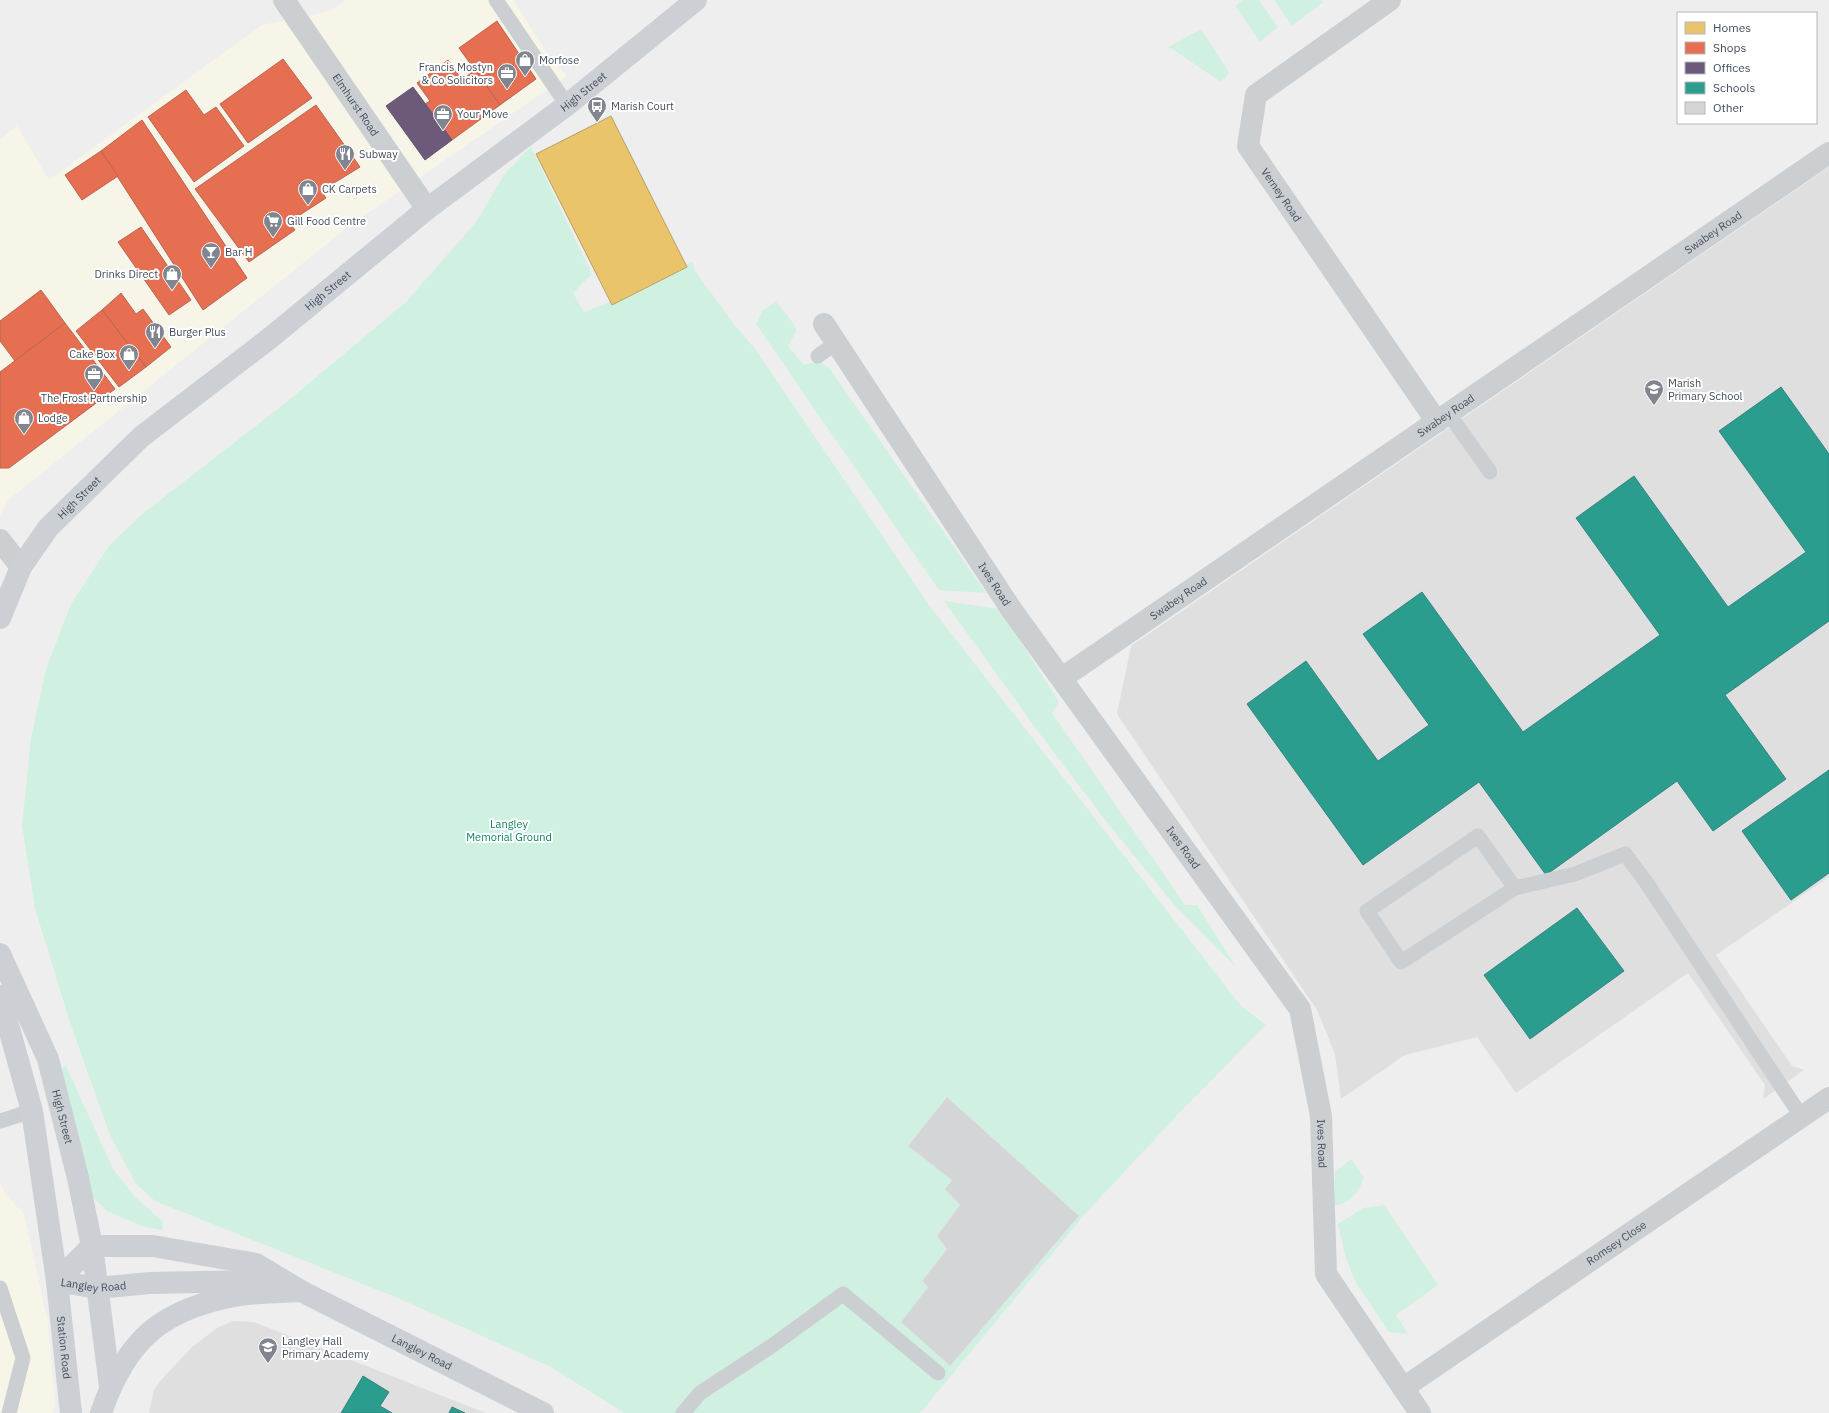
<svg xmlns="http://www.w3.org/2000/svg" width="1829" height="1413" font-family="'IBM Plex Sans',sans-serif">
<rect width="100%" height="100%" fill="#efeeee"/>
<!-- commercial -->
<g fill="#f7f5e8">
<polygon points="346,0 513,0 551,59 567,76 349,226 7,501 0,516 0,140 17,126 49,180 262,25 330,11"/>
<polygon points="0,1182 5,1194 24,1214 48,1323 55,1404 53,1413 0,1413"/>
</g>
<!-- education -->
<g fill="#e0dfe0">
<polygon points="1829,167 1829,877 1716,955 1792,1066 1804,1070 1763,1099 1765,1085 1688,973 1516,1093 1477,1037 1405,1055 1341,1099 1335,1054 1317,1010 1117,714 1131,646"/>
<polygon points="233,1321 254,1322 486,1413 149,1413 154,1390 161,1380 192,1347 217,1328"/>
</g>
<!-- green -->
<g fill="#d0f1e1">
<polygon points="1243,0 1259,0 1278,27 1260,42 1235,6"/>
<polygon points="1274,0 1321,0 1323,2 1292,26"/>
<polygon points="1201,29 1229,73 1221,82 1169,47"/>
<polygon points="531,147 592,274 573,293 584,312 607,303 692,262 696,272 733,323 756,350 929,605 1241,1006 1266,1025 1182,1110 1086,1213 920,1413 624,1413 551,1367 400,1299 155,1201 136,1184 109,1133 69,1019 35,909 22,825 31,738 46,669 71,604 109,546 141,515 289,400 407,301 476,222 506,172"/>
<polygon points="776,302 791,320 797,330 788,346 804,365 819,361 830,369 986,593 939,590 756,324 763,310"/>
<polygon points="944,601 1000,609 1059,702 1052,713 1185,905 1197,905 1236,967 1175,906 1105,820 1037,730"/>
<polygon points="66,1066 113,1169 134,1196 163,1222 162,1230 144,1227 107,1211 93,1197 80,1163 62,1068"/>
<path d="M1351,1159L1364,1178C1359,1192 1349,1204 1334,1206L1335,1172Z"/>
<polygon points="1384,1205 1438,1285 1396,1315 1408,1334 1389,1332 1356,1283 1346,1258 1338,1224 1363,1208"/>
</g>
<!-- homes -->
<polygon fill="#e9c46a" stroke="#b8a066" points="611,116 687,267 612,305 536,154"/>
<!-- shops -->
<g fill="#e76f51" stroke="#b66554">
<polygon points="497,21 536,79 500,105 459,48"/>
<polygon points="283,59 312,98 248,143 220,104"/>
<polygon points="448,60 462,80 475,70 500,105 452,140 425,104 430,101 417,83"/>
<polygon points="186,90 204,115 216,107 244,146 194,182 148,117"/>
<polygon points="316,105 360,167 321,191 326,198 289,222 295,230 249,262 195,189"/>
<polygon points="142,120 247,278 203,310 101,151"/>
<polygon points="101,151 118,176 82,200 65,175"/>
<polygon points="141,227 191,300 169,315 118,242"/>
<polygon points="41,290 65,323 15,361 0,341 0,321"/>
<polygon points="121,293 136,314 143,309 171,347 146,367 102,310"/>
<polygon points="102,310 146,367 119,387 76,331"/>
<polygon points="65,323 115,389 9,468 0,468 0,372"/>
</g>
<!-- offices -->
<polygon fill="#6d597a" stroke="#615571" points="413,87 452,140 425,160 386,106"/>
<!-- schools -->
<g fill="#2a9d8f" stroke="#328580">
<polygon points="1781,387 1829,454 1829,621 1725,695 1786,779 1713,831 1677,781 1546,875 1479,782 1363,865 1247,704 1306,661 1378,761 1429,725 1363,634 1422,592 1523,732 1660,635 1576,518 1634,476 1728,607 1806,552 1719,431"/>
<polygon points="1829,770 1829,873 1791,900 1742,831"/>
<polygon points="1577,908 1624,971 1530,1039 1484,975"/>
<polygon points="363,1376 389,1392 380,1406 392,1413 341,1413"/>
<polygon points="452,1407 465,1413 449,1413"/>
</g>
<!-- building -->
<polygon fill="#d4d5d7" stroke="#e0e0e1" points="947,1097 1079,1216 950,1366 901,1322 928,1287 922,1281 947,1249 937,1236 960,1205 945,1189 952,1180 908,1146"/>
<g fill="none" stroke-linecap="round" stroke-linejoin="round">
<!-- lane -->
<g stroke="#cccfd2" stroke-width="15">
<polyline points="496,0 567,105"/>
<polyline points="818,356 836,343"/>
<polyline points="1449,414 1490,472"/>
<polyline points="1515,888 1478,836 1367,911 1401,962 1515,888 1575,874 1625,854 1646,882 1801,1116"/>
<polyline points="0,1121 32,1111"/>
<polyline points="0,1288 23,1358 9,1413"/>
<polyline points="683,1413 700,1393 773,1345 843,1294 938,1373"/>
</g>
<!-- street -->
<g stroke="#cccfd2" stroke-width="22">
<path id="s1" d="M284,0L427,209"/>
<path id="s2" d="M1390,0L1256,95L1248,146L1437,422"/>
<path id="s3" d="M824,324L1011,609L1300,1009L1321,1116L1326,1274L1420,1413"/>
<polyline points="0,540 21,567"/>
<path id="s4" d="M1062,678L1829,153"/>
<path id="s5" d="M1403,1388L1829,1098"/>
</g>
<!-- secondary -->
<g stroke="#cccfd4" stroke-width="22">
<path id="s6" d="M0,618L21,567L48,528L141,437L270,338L427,209L567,105L696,0"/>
<path id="s7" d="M0,954L48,1059L78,1178L92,1246L110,1386"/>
<path id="s8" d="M0,996L32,1111L57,1281L71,1413"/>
<path id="s9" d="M57,1281L92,1246H153L256,1264L301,1291L543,1413"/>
<path id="s10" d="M57,1281L97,1288L150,1283L251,1281L260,1283"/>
<path d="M101,1413C126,1339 163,1308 240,1295C260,1292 281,1292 301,1291"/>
</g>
</g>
<!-- icons -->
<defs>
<g id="shop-pin" transform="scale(1)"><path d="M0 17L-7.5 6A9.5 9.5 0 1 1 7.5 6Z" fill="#80858f" stroke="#fff"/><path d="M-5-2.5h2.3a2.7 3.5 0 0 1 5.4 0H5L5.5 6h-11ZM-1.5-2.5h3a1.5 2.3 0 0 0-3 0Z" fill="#fff"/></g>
<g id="office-pin" transform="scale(1)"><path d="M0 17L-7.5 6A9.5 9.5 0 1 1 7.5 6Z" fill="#80858f" stroke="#fff"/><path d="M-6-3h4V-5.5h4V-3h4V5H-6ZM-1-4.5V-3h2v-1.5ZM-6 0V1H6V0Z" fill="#fff"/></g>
<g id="bus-pin" transform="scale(1)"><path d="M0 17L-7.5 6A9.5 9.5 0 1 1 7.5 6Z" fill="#80858f" stroke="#fff"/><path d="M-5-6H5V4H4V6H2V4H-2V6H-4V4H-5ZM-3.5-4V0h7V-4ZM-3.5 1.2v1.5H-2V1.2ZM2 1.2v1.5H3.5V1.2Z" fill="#fff"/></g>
<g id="restaurant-pin" transform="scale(1)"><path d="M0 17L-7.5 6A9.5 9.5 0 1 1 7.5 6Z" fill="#80858f" stroke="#fff"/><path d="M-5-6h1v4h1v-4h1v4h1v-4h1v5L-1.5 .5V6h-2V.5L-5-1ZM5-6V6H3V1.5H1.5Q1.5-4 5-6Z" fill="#fff"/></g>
<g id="supermarket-pin" transform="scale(1)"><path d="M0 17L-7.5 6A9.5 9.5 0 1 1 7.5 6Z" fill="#80858f" stroke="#fff"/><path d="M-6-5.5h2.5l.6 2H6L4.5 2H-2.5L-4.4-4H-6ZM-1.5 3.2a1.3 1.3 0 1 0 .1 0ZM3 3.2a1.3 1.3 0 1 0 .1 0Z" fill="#fff"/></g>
<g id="bar-pin" transform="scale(1)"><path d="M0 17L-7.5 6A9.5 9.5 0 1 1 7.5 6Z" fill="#80858f" stroke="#fff"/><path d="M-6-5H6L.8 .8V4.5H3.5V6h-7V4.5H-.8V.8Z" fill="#fff"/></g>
<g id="school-pin" transform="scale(1)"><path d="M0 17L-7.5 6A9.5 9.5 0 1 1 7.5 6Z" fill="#80858f" stroke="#fff"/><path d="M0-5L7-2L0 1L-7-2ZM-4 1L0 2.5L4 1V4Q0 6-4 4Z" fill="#fff"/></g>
</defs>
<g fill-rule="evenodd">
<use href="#shop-pin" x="525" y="60"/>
<use href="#office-pin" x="507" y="73"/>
<use href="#bus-pin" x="597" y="106"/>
<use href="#office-pin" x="443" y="114"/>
<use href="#restaurant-pin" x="345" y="154"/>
<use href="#shop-pin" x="308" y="189"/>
<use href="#supermarket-pin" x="273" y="221"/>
<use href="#bar-pin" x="211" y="252"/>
<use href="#shop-pin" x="172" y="274"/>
<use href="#restaurant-pin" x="155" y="332"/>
<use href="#shop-pin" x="129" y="354"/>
<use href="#office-pin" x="94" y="374"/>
<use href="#school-pin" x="1654" y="389"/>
<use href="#shop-pin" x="24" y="418"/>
<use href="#school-pin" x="268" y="1347"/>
</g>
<g text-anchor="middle" stroke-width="4" stroke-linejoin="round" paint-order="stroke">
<!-- poi labels -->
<g font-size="11" fill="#444d5c" stroke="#fff" text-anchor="start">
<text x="539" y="64">Morfose</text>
<text x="493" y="71" text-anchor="end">Francis Mostyn<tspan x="493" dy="13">&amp; Co Solicitors</tspan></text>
<text x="611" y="110">Marish Court</text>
<text x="457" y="118">Your Move</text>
<text x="359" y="158">Subway</text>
<text x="322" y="193">CK Carpets</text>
<text x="287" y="225">Gill Food Centre</text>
<text x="225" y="256">Bar H</text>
<text x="158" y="278" text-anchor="end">Drinks Direct</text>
<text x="169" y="336">Burger Plus</text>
<text x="115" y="358" text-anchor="end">Cake Box</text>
<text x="1668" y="387">Marish<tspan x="1668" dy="13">Primary School</tspan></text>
<text x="94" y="402" text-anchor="middle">The Frost Partnership</text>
<text x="38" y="422">Lodge</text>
<text x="282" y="1345">Langley Hall<tspan x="282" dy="13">Primary Academy</tspan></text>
</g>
<!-- street labels -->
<g font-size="11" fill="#444d5c" stroke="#fff">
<text dy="4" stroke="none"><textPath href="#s6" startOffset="794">High Street</textPath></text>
<text dy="4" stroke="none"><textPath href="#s1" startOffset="127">Elmhurst Road</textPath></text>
<text dy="4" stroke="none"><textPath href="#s2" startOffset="275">Verney Road</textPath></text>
<text dy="4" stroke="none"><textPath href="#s4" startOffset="789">Swabey Road</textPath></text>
<text dy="4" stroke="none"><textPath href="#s6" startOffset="470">High Street</textPath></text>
<text dy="4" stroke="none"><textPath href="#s4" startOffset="465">Swabey Road</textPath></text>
<text dy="4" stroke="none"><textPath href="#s6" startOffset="146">High Street</textPath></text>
<text dy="4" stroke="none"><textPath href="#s3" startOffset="311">Ives Road</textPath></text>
<text dy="4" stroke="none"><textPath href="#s4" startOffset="141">Swabey Road</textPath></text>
<text dy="4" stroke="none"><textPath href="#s3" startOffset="635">Ives Road</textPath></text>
<text dy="4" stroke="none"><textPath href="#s7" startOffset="175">High Street</textPath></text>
<text dy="4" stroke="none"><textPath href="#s3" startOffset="971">Ives Road</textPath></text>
<text dy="4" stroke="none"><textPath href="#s5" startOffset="258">Romsey Close</textPath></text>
<text dy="4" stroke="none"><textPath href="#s10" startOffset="37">Langley Road</textPath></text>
<text dy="4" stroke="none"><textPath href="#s8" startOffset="358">Station Road</textPath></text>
<text dy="4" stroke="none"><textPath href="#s9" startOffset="403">Langley Road</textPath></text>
</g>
<!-- park labels -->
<g font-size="11" fill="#0e845c" stroke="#fff">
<text x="509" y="828">Langley<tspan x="509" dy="13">Memorial Ground</tspan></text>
</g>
</g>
<!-- legend -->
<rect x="1677" y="12" width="140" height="112" fill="#ffffff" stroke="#b4b8be"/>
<rect x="1685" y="22" width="20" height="12" fill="#e9c46a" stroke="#b4b8be"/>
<text x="1713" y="32" font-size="12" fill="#444d5c">Homes</text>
<rect x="1685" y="42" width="20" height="12" fill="#e76f51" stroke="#b4b8be"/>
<text x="1713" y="52" font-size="12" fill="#444d5c">Shops</text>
<rect x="1685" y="62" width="20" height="12" fill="#6d597a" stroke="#b4b8be"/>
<text x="1713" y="72" font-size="12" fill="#444d5c">Offices</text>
<rect x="1685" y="82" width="20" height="12" fill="#2a9d8f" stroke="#b4b8be"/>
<text x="1713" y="92" font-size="12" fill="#444d5c">Schools</text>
<rect x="1685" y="102" width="20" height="12" fill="#d4d5d7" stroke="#b4b8be"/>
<text x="1713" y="112" font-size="12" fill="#444d5c">Other</text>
</svg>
